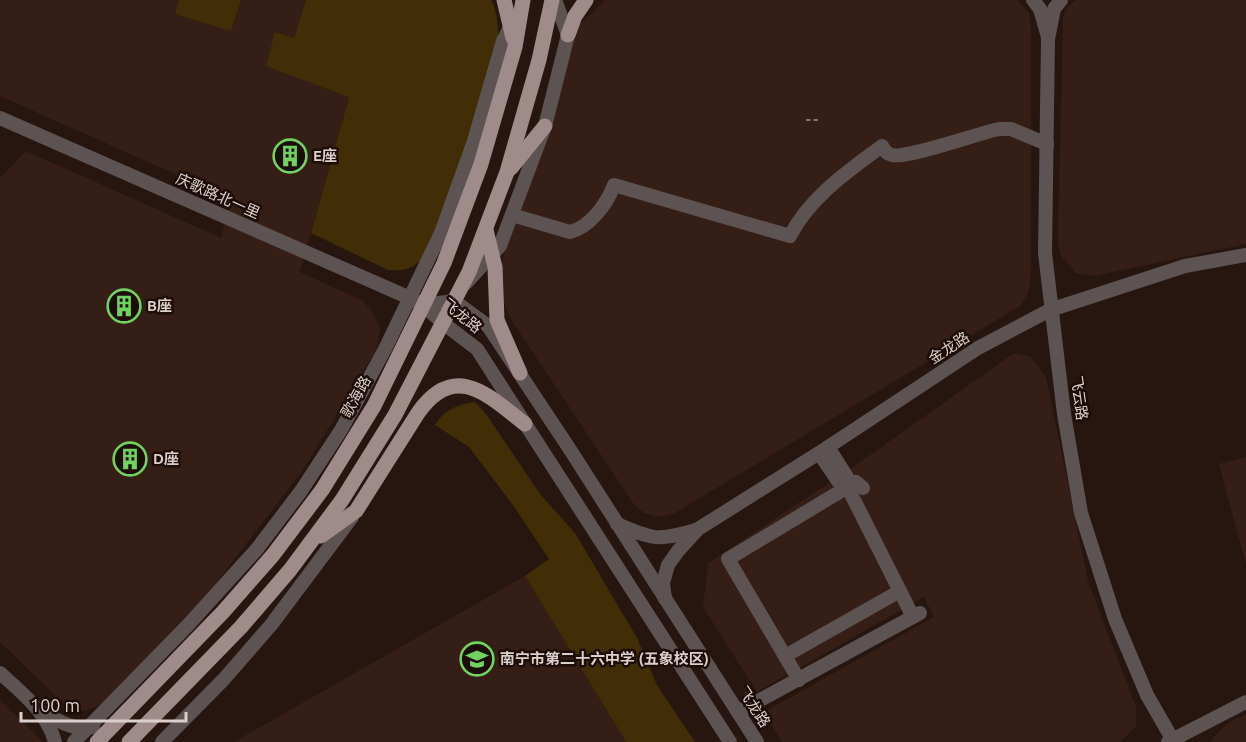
<svg xmlns="http://www.w3.org/2000/svg" width="1246" height="742" font-family="Ubuntu,'Noto Sans SC',sans-serif">
<rect width="100%" height="100%" fill="#271610"/>
<!-- built -->
<g fill="#341e16">
<polygon points="0,0 306,0 294,38 275,32 349,96 300,272 363,301 374,314 380,329 377,349 303,470 213,587 103,704 85,711 69,709 0,642 0,178 26,151 221,238 231,199 0,96"/>
<polygon points="605,0 1018,0 1029,14 1031,28 1031,276 1028,293 1020,306 673,514 659,517 644,513 633,503 510,318 501,295 499,274 504,254 549,122 578,26"/>
<polygon points="1076,0 1246,0 1246,244 1094,276 1076,273 1061,256 1058,241 1063,18 1066,9"/>
<polygon points="1014,353 1031,357 1046,377 1088,581 1136,707 1136,726 1120,742 782,742 764,712 934,617 924,597 757,692 703,607 708,563 859,463"/>
<polygon points="1246,457 1246,565 1219,464"/>
<polygon points="525,576 626,742 234,742"/>
<polygon points="0,700 41,740 42,742 0,742"/>
<polygon points="1246,714 1246,742 1211,742 1214,737 1228,723"/>
</g>
<!-- green -->
<g fill="#412e07">
<polygon points="179,0 241,0 231,31 175,14"/>
<path d="M306,0H491C497,11 498,23 498,35L472,133L427,253C416,267 406,272 388,270L311,233L349,97L266,66L275,32L294,38Z"/>
<path d="M475,402L486,414L540,494L575,533L637,638L657,685L695,742H626L525,576L549,559L515,508L469,447L435,425C445,409 457,405 475,402Z"/>
</g>
<g fill="none" stroke-linecap="round" stroke-linejoin="round">
<!-- path -->
<polyline stroke="#80716c" stroke-width="2" stroke-dasharray="4.5 3" stroke-linecap="butt" points="806,120 821,120"/>
<!-- minor -->
<g stroke="#5d5352" stroke-width="14">
<polyline points="1033,0 1040,9 1048,37"/>
<polyline points="1061,0 1054,9 1048,39 1045,253 1064,414 1081,513 1115,619 1147,695 1174,742"/>
<polyline points="0,118 410,298 423,305 443,323 477,349 730,742"/>
<path d="M512,215L570,232C590,227 607,204 614,185L790,236C810,197 847,172 882,146C884,150 887,154 892,155C907,159 979,133 999,129H1011L1047,144"/>
<polyline points="466,283 500,246 545,126 568,35 555,0"/>
<polyline points="423,305 454,301 488,326 569,448 757,742"/>
<polyline points="828,447 847,477 847,486 913,617"/>
<polyline points="819,453 838,481 847,486"/>
<path d="M617,524C653,540 659,541 696,530"/>
<polyline points="665,599 663,583 668,565 678,551 698,529 819,453 978,348 1050,310 1185,266 1246,255"/>
<polyline points="785,656 900,591"/>
<path d="M0,673C22,693 47,712 55,742"/>
<polyline points="799,680 728,559 856,482 863,488"/>
<path d="M39,710C55,719 74,732 93,727"/>
<polyline points="738,712 920,613"/>
<polyline points="74,742 188,625 257,549 301,491 341,430 385,349 441,233 474,141 503,41 512,23"/>
<polyline points="162,742 224,679 271,625 352,517"/>
<polyline points="1168,742 1246,702"/>
</g>
<!-- major -->
<g stroke="#9f8b8a" stroke-width="15">
<polyline points="504,0 513,38"/>
<polyline points="568,35 575,16 586,0"/>
<polyline points="511,168 545,126"/>
<polyline points="486,230 495,267 497,320 520,373"/>
<path d="M321,536L356,511L418,413C455,360 489,396 525,424"/>
<polyline points="97,742 223,612 273,555 322,490 374,406 444,263 481,164 515,47 523,0"/>
<polyline points="129,742 241,627 290,570 342,500 395,415 469,272 507,172 539,60 552,0"/>
</g>
</g>
<!-- icons -->
<defs>
<g id="building-ring" transform="scale(1.725)"><circle r="9.5" fill="#1d0d08" stroke="#70d35f" stroke-width="1.5"/><path d="M-4-6H4V6H1V3H-1V6H-4ZM-2.5-4.3h1.7v1.8h-1.7ZM.8-4.3h1.7v1.8H.8ZM-2.5-1h1.7V.8h-1.7ZM.8-1h1.7V.8H.8Z" fill="#70d35f"/></g>
<g id="school-ring" transform="scale(1.725)"><circle r="9.5" fill="#1d0d08" stroke="#70d35f" stroke-width="1.5"/><path d="M0-5L7-2L0 1L-7-2ZM-4 1L0 2.5L4 1V4Q0 6-4 4Z" fill="#70d35f"/></g>
</defs>
<g fill-rule="evenodd">
<use href="#building-ring" x="290" y="156"/>
<use href="#building-ring" x="124" y="306"/>
<use href="#building-ring" x="130" y="459"/>
<use href="#school-ring" x="477" y="659"/>
</g>
<g text-anchor="middle" stroke-width="5" stroke-linejoin="round" paint-order="stroke">
<!-- poi labels -->
<g font-size="15" font-weight="bold" fill="#dbcfcb" stroke="#1d0d08" text-anchor="start">
<text x="313" y="161">E座</text>
<text x="147" y="311">B座</text>
<text x="153" y="464">D座</text>
<text x="500" y="664">南宁市第二十六中学 (五象校区)</text>
</g>
<!-- street labels -->
<g font-size="15" fill="#dbcfcb" stroke="#1d0d08">
<text transform="translate(218 196) rotate(24)" y="5">庆歌路北一里</text>
<text transform="translate(462 316) rotate(39)" y="5">飞龙路</text>
<text transform="translate(949 348) rotate(-33)" y="5">金龙路</text>
<text transform="translate(356 397) rotate(-61)" y="5">歌海路</text>
<text transform="translate(1079 398) rotate(82)" y="5">飞云路</text>
<text transform="translate(754 707) rotate(57)" y="5">飞龙路</text>
</g>
</g>
<!-- scale -->
<path d="M21 712v9h165v-9" fill="none" stroke="#dbcfcb" stroke-width="3"/>
<text x="30" y="712" font-size="18" fill="#dbcfcb" stroke="#1d0d08" stroke-width="4.5" paint-order="stroke">100 m</text>
</svg>
